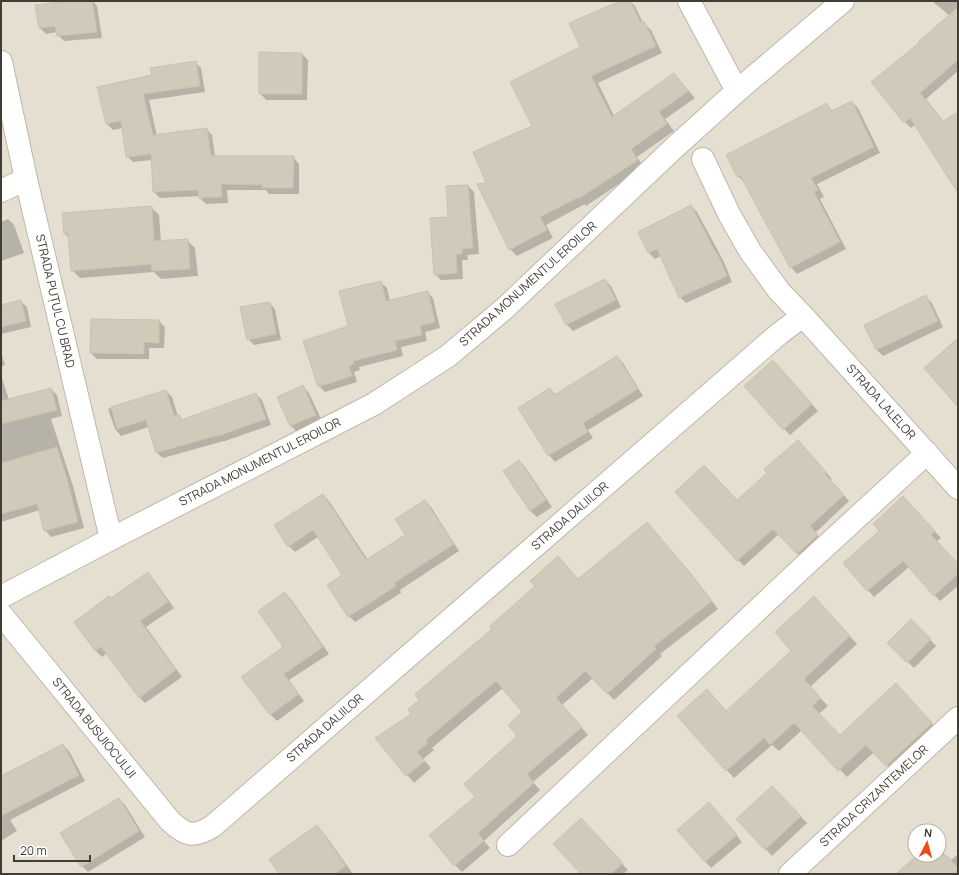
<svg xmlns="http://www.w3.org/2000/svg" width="959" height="875" font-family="Manrope,sans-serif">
<rect width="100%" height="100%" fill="#f0ede3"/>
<!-- residential -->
<path fill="#e4dfd1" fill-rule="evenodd" d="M1,1H958V874H1ZM915,831H939V855H915Z"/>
<!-- shadow -->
<g fill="#0003">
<polygon points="79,1 93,1 97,6 102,38 64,41 58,35 57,32 46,34 40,28"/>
<polygon points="623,1 630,1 635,6 643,23 651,30 662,53 598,83 614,116 674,74 695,98 665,119 674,131 637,157 644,167 586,206 585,204 546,225 553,238 517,256 510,249 488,184 533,127 581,47"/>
<polygon points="932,1 958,1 958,71 926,99 944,122 958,113 958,183 916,124 911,128 905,122 921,43 950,16"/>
<polygon points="302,54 308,60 307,100 266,100 260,93"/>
<polygon points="195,62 201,68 205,92 149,100 157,136 206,129 212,135 215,157 293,157 299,164 299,194 269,194 266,190 227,190 228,203 206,204 200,198 200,196 160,198 154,192 152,160 133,162 127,156 123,128 113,130 107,124 99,87 153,75"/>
<polygon points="852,102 858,108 880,153 817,184 824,197 820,199 846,249 797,274 791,267 744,182 738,176 727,155 826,105 833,111"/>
<polygon points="468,186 474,192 479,254 467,255 468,260 462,260 463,279 441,280 435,274 449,218"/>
<polygon points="691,206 697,212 723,260 732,282 686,303 680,297 661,256 655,259 649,253 639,232"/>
<polygon points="151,207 159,215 161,242 187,240 195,248 198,276 161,279 154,272 80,278 72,270 69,238 64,233"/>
<polygon points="8,219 14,225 24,253 1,261 1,222"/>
<polygon points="605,280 611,286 621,307 573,331 567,325"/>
<polygon points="380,282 387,288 390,301 427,292 433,298 440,328 425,332 427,341 401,347 403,356 359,367 360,370 354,372 357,382 325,392 319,386 349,327"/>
<polygon points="926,297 932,303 943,327 883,356 876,349"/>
<polygon points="20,301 27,307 31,327 1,334 1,306"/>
<polygon points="269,303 275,309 281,340 254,345 248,339"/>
<polygon points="159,321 165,327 164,348 149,348 149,359 97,359 91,353"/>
<polygon points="1,352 5,365 1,367"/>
<polygon points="617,357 623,363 643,396 588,430 593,438 555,462 549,455 550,390 556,395"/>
<polygon points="779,368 818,411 790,435 784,429"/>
<polygon points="1,375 9,400 51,389 57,395 62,416 51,419 73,486 84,528 51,537 45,530 40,510 1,522"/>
<polygon points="303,387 309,393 322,421 297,432 291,426 279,397"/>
<polygon points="166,391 172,397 178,416 179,416 183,420 256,394 262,400 271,425 225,441 224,441 163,458 156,452 149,427 121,436 115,429 108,409"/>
<polygon points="803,447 832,479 830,480 849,501 815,533 823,541 804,560 779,534 744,566 738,560 737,501 769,473"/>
<polygon points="519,461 525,467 552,507 537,517 530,511 504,471"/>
<polygon points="323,495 329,501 368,560 406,535 425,501 431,507 459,551 400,590 401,593 355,622 349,616 343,576 318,537 295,552 289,546"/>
<polygon points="909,504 941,538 937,541 958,565 958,586 940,601 909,567 874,597 844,563"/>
<polygon points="653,530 693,576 718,609 660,654 662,656 614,700 593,678 562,705 588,735 533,782 540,790 484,841 490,848 462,872 455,865 477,797 519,736 524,712 503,688 432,748 434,750 423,759 431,768 414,783 376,738 412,714 579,580"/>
<polygon points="148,574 154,580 174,608 146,627 182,677 145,703 139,697 107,653 102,657 96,651 75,622"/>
<polygon points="285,593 291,599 329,654 289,680 304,701 277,721 271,715 243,677 284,647"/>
<polygon points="821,605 857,644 810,687 828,706 819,714 840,736 903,692 939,731 894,772 874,752 847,777 802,730 779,751 772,745 734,778 678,716 727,712 793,651"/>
<polygon points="911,620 936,646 914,668 888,643"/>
<polygon points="63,745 69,751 85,781 10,820 17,831 1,841 1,789"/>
<polygon points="772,787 807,823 772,856 738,819"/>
<polygon points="119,799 125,805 145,837 88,872 82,866"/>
<polygon points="715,810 742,842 711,868 705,861"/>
<polygon points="587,826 628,870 623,874 582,874"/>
<polygon points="317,827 326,836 353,874 280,874"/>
<polygon points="939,848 950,861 958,854 958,874 905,874 919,855 939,855"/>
</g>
<!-- building -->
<g fill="#d1c9b9" stroke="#ccc2ad">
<polygon points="70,1 92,1 97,32 57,36 55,26 39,28 35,5"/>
<polygon points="620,1 630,1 641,23 644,21 656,46 591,76 612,117 674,73 688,91 659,112 667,124 631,149 638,160 578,199 577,198 540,217 547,230 509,250 477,184 486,183 473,152 532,126 510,82 580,47 569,23"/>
<polygon points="958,7 958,60 920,93 943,121 958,112 958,193 910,118 904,123 871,82 919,43 918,42"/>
<polygon points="259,52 302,53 302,94 259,94"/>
<polygon points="196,61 200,86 143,94 153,135 207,128 211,156 294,156 293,188 262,188 262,185 221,184 222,197 199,198 198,190 153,192 151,154 126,157 121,121 106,124 97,87 152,75 150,68"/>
<polygon points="852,101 874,147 811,178 818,190 814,192 840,242 790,268 740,175 737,177 726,155 827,103 831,111"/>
<polygon points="468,185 473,248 462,249 462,254 456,254 457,273 434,275 430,218 448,217 446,186"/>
<polygon points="691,205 716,253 717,253 727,276 679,298 657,249 648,253 638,232"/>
<polygon points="152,206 154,241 188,239 190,269 152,271 151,264 71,271 68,233 64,234 62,213"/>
<polygon points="605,279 616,300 566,325 555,304"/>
<polygon points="381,281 386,301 428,291 435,322 420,326 422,335 395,341 397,350 353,361 354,364 349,366 352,376 318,387 303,341 348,326 339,291"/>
<polygon points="926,295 938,321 876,350 864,325"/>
<polygon points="21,300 26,321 1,327 1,305"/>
<polygon points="270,302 276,334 247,340 240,307"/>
<polygon points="91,319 159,320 159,343 144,342 144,354 90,353"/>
<polygon points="958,338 958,407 924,368"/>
<polygon points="617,356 638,389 583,423 588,432 548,456 518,408 550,388 554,395"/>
<polygon points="773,360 812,404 783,430 744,386"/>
<polygon points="303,385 316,415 290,426 277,397"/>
<polygon points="51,388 57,410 1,424 1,401"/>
<polygon points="166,390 174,416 180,415 181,420 256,393 266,419 218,436 218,435 156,453 146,420 117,429 111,407"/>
<polygon points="798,440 826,472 825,474 844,495 810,526 818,535 797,554 773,529 737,561 675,492 704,465 737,500 767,473 764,469"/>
<polygon points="57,447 67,479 78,522 44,531 37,504 1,514 1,463"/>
<polygon points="519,460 546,500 530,511 503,471"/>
<polygon points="323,494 366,560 405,535 395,519 425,500 454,544 394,583 396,586 348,617 327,585 342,575 313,530 288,547 274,525"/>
<polygon points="903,496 935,531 931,535 958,564 958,574 934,596 903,561 867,591 843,563 879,531 873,524"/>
<polygon points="647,522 686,568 712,601 654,646 656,649 607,694 585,671 556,698 582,727 527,774 534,783 478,833 484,841 454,866 429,835 475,797 464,784 517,736 508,725 522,712 496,681 426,740 428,743 417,752 425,761 406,776 375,738 411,714 408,709 419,700 415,694 492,629 490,626 535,586 530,581 558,556 578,579"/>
<polygon points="148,572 168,602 140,621 176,670 139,698 101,647 95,651 74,622 109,596 111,598"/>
<polygon points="285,592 323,647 284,674 299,694 270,715 241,677 283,647 258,611"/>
<polygon points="814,596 850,636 804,679 821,698 812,706 840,735 896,683 932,723 886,766 866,745 838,771 794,723 770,745 764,738 726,771 677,716 707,689 726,711 791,651 775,632"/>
<polygon points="911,619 931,639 907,663 887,643"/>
<polygon points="63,744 79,775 1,816 1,776"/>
<polygon points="772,786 801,816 765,850 736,819"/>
<polygon points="119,798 139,831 81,867 60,833"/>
<polygon points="709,802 737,835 705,862 677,830"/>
<polygon points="581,818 623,863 611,874 581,874 553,844"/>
<polygon points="317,825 346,866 335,874 279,874 269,859"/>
<polygon points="917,855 946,855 958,868 958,874 896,874"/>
</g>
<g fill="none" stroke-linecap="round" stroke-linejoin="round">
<!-- street casing -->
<g stroke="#beb8a9" stroke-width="24">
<g id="street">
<polyline points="689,1 737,91"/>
<polyline points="1,62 26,179 111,539"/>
<polyline points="1,191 26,179"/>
<polyline points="803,316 958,488"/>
<polyline points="1,597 111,539 374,404 448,356 504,309 674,148 737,91 843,1"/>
<path d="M1,614L170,821C186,836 194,838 213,826L780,333L803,316L779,291L750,251L729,214L703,159"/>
<polyline points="508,845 802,568 927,453"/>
<polyline points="790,874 958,718"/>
</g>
</g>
<!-- street -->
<use href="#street" stroke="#fff" stroke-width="22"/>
</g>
<g text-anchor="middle" stroke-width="4" stroke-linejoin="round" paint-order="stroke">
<!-- street labels -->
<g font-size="12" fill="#423d34" stroke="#fff">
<text transform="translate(528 284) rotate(-42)" y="4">STRADA MONUMENTUL EROILOR</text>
<text transform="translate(55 301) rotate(77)" y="4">STRADA PUȚUL CU BRAD</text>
<text transform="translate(881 402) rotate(48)" y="4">STRADA LALELOR</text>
<text transform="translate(260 462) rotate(-27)" y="4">STRADA MONUMENTUL EROILOR</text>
<text transform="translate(570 516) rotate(-41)" y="4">STRADA DALIILOR</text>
<text transform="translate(94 728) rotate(51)" y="4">STRADA BUSUIOCULUI</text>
<text transform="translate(325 728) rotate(-41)" y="4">STRADA DALIILOR</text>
<text transform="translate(874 796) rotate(-43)" y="4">STRADA CRIZANTEMELOR</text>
</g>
</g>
<!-- border -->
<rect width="959" height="875" fill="none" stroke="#423d34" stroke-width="4"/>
<!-- north arrow -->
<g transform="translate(927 843) rotate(6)"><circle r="19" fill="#ffffff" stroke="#b3b1ae"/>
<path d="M0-3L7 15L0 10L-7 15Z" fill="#ef491c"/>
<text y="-6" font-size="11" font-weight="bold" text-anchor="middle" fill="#423d34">N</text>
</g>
<!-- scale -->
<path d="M14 855v6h76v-6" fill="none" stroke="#423d34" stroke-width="2"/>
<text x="20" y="855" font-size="12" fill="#423d34" stroke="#ffffff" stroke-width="3" paint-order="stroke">20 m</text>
</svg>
